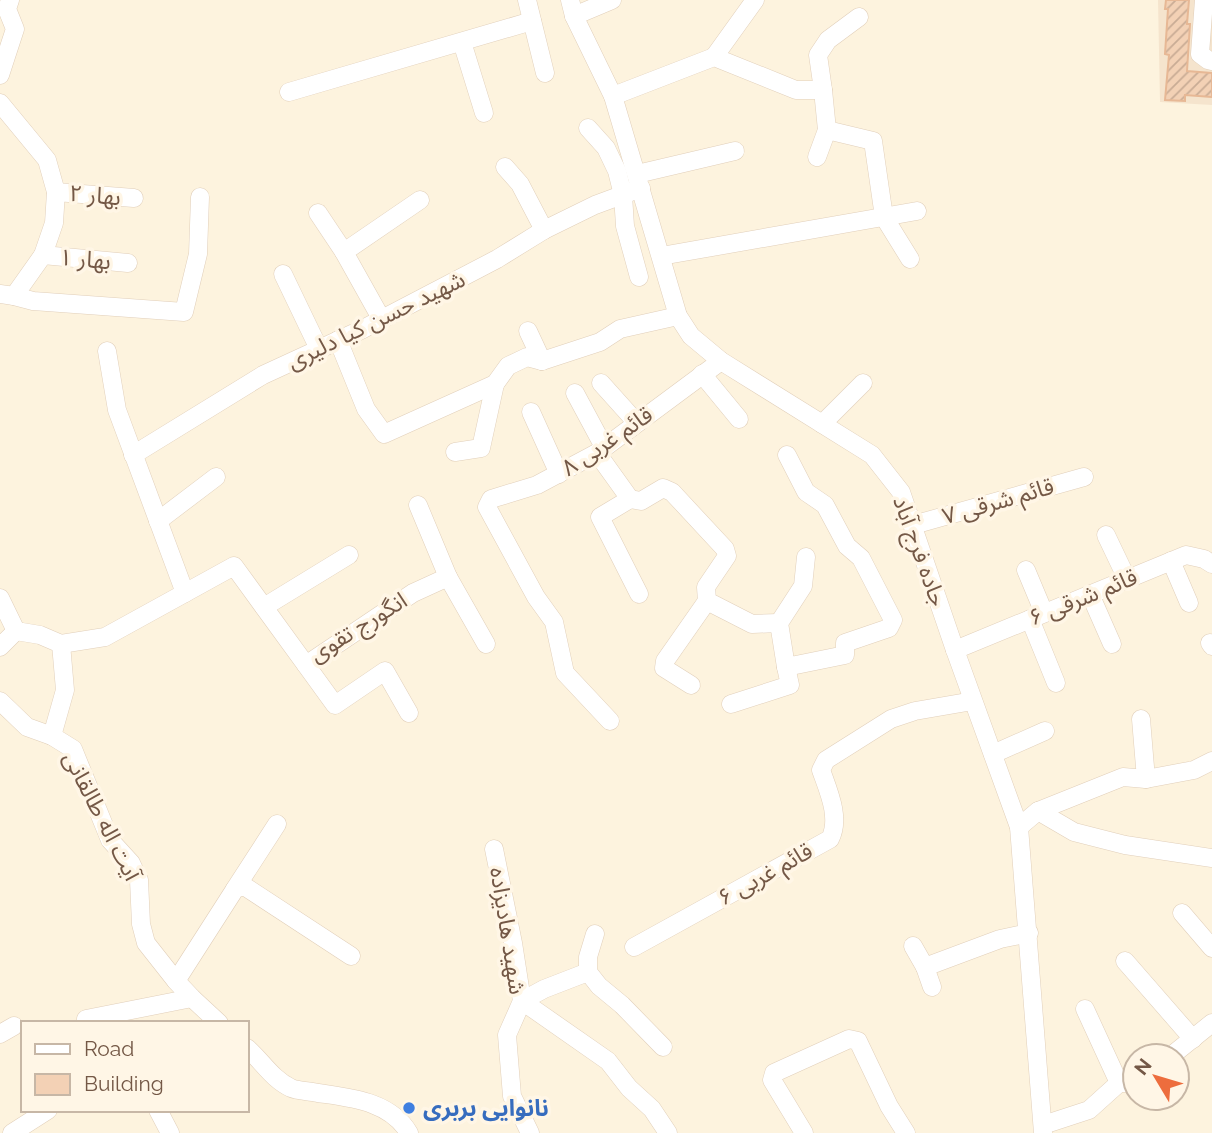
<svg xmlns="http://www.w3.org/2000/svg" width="1212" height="1133" font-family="Raleway,'Noto Sans Arabic',sans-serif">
<defs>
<pattern id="building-hatch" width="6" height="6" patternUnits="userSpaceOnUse" patternTransform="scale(1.75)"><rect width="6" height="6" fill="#f3d1b5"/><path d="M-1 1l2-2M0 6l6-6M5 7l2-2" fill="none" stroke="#c9ac95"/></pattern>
</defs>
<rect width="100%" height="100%" fill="#fdf3de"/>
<!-- residential -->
<polygon fill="#f5e4cd" points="1158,0 1212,0 1212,105 1160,102"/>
<!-- building -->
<polygon fill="url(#building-hatch)" stroke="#e7b895" stroke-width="2" points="1166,0 1189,0 1187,24 1190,24 1187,71 1212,73 1212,97 1185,95 1185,101 1165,100 1169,55 1165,54 1168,9 1165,9"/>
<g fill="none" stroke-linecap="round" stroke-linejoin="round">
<!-- minor casing -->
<g stroke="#e1cfba" stroke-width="19">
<g id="minor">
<polyline points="527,0 545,73"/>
<polyline points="570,0 574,16 613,96 678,316 691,336 721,361 872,455 901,492 955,650 1019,827 1043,1133"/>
<polyline points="1204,0 1200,54 1208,60 1212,61"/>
<polyline points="574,16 612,0"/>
<polyline points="462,42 484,113"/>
<polyline points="714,57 755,0"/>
<polyline points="0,75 15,29 7,9 10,0"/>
<polyline points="823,90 827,130 873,141 884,217 910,259"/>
<polyline points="289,92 532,21"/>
<polyline points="613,96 714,57 796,90 823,90 818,55 828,40 859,17"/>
<polyline points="0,103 47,160 56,192 54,223 43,255 14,296"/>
<polyline points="588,128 606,148 617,171 623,195 625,226 639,277"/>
<polyline points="817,157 827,130"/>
<polyline points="505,167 520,184 544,230"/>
<polyline points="637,174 735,151"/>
<polyline points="56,192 134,198"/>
<polyline points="318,213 344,252"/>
<polyline points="43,255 128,263"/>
<polyline points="661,256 917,211"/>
<polyline points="283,274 319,349"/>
<polyline points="0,294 14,296 33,301 184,312 198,254 200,197"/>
<polyline points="382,320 344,252 420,200"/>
<polyline points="528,331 542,361"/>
<polyline points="338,340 366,409 384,434 495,384 508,366 527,357 542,361 600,342 620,329 678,316"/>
<polyline points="107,351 117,410 185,593"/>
<polyline points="702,374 739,419"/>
<polyline points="601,383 636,422"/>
<polyline points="575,393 604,447"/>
<polyline points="531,412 559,474"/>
<polyline points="822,424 863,383"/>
<polyline points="455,452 481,448 495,384"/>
<polyline points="597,453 630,499 641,501 663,488 672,492 725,549 727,556 706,587 707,601 752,624 779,623"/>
<polyline points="133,455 263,375 363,329 497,259 544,230 595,205 641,188"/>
<polyline points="787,455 806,492 825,505 847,546 861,558 893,620 889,628 845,643 845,655 786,667 779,623 803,586 806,557"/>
<polyline points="630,499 600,517 639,594"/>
<polyline points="158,521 216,477"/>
<polyline points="913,525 1084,477"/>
<polyline points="1106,535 1127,579"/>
<polyline points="1171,561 1189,603"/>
<polyline points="1026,570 1044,613"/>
<polyline points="448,577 486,644"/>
<polyline points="1090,594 1112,644"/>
<polyline points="0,598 16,631"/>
<polyline points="264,607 349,555"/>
<polyline points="1030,619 1056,683"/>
<polyline points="16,631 40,635 61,644 105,637 234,566 306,665 413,593 448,577 418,505"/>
<polyline points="1210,643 1212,646"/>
<polyline points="0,647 16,631"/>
<polyline points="955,650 1186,555 1204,559 1212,564"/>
<polyline points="306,665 335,705 385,671 409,713"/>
<polyline points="691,685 664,668 665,661 707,601"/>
<polyline points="0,701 27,727 52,736 73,749 110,840 131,863 139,880 141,924 146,943 176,981 192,998 219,1023"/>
<polyline points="731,704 790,685 786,667"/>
<polyline points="1141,719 1146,779"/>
<polyline points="610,721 565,673 554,622 536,597 487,507 491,499 537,485 597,453 721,361"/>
<polyline points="52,736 65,690 61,644"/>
<polyline points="993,754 1045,731"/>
<polyline points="1038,811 1074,832 1125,845 1212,858"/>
<polyline points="1019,827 1038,811 1123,777 1146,779 1194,770 1212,761"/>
<polyline points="494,849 513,943 522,1001 507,1035 512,1096 530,1133"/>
<polyline points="235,889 277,824"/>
<polyline points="1182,913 1212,948"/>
<polyline points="595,934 588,957 588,972 599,986 622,1005 663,1047"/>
<polyline points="913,946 925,967"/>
<path d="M634,947L830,839C841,818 828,790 821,770L826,760L891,719L915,711L973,701"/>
<polyline points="1125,961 1193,1039"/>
<polyline points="588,972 544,989 522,1001 608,1061 629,1088 652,1109 668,1133"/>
<polyline points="176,981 235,889 244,886 351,956"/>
<polyline points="932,987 925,967 1000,939 1029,933"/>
<polyline points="1085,1009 1119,1083"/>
<polyline points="86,1019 192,998"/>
<polyline points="0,1034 14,1026"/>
<path d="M247,1048C262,1061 272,1079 291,1088C298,1091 309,1091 318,1093C351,1098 390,1101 409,1133"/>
<polyline points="1171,1056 1212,1023"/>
<polyline points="158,1110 170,1133"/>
<polyline points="1043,1125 1089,1110 1119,1083 1135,1083"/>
<polyline points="12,1133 48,1110"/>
<polyline points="804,1133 772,1080 774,1073 849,1039 858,1041 889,1106 906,1133"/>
</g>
</g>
<!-- minor -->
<use href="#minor" stroke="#fff" stroke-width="18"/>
</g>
<!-- markers -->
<circle fill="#3f7fe0" stroke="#fff6e6" stroke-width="2.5" cx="409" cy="1108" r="7"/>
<g text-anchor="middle" stroke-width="7" stroke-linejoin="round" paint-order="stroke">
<!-- street labels -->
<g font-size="23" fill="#745846" stroke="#fff6e6">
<text transform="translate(95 195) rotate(5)" y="8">بهار ۲</text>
<text transform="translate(85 259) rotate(5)" y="8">بهار ۱</text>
<text transform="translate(376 320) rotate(-26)" y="8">شهید حسن کیا دلیری</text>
<text transform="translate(607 441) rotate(-34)" y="8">قائم غربی ۸</text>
<text transform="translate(998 501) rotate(-16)" y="8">قائم شرقی ۷</text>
<text transform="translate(920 551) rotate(70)" y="8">جاده فرج آباد</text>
<text transform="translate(1083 597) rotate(-22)" y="8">قائم شرقی ۶</text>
<text transform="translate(358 627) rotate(-32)" y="8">انگورج تقوی</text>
<text transform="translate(102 816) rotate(63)" y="8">آیت اله طالقانی</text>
<text transform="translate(765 874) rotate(-29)" y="8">قائم غربی ۶</text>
<text transform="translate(508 931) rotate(81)" y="8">شهید هادیزاده</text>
</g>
<!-- shop labels -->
<g font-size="23" font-weight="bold" fill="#366cbe" stroke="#fff6e6" text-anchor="start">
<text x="423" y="1116">نانوایی بربری</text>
</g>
</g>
<!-- legend -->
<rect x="21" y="1021" width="228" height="91" fill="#fff6e6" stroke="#c7b7a6" stroke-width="2"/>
<rect x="35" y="1044" width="35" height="10" fill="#ffffff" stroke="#c7b7a6" stroke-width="2"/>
<text x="84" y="1056" font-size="21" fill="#745846">Road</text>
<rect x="35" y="1074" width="35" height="21" fill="#f3d1b5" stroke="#c7b7a6" stroke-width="2"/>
<text x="84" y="1091" font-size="21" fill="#745846">Building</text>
<!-- north arrow -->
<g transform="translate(1156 1077) rotate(308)"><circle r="33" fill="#fff6e6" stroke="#c7b7a6" stroke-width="2"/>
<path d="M0-5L12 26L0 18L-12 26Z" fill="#ed6d3d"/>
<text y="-10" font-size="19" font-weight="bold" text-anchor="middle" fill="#745846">N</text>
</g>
</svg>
